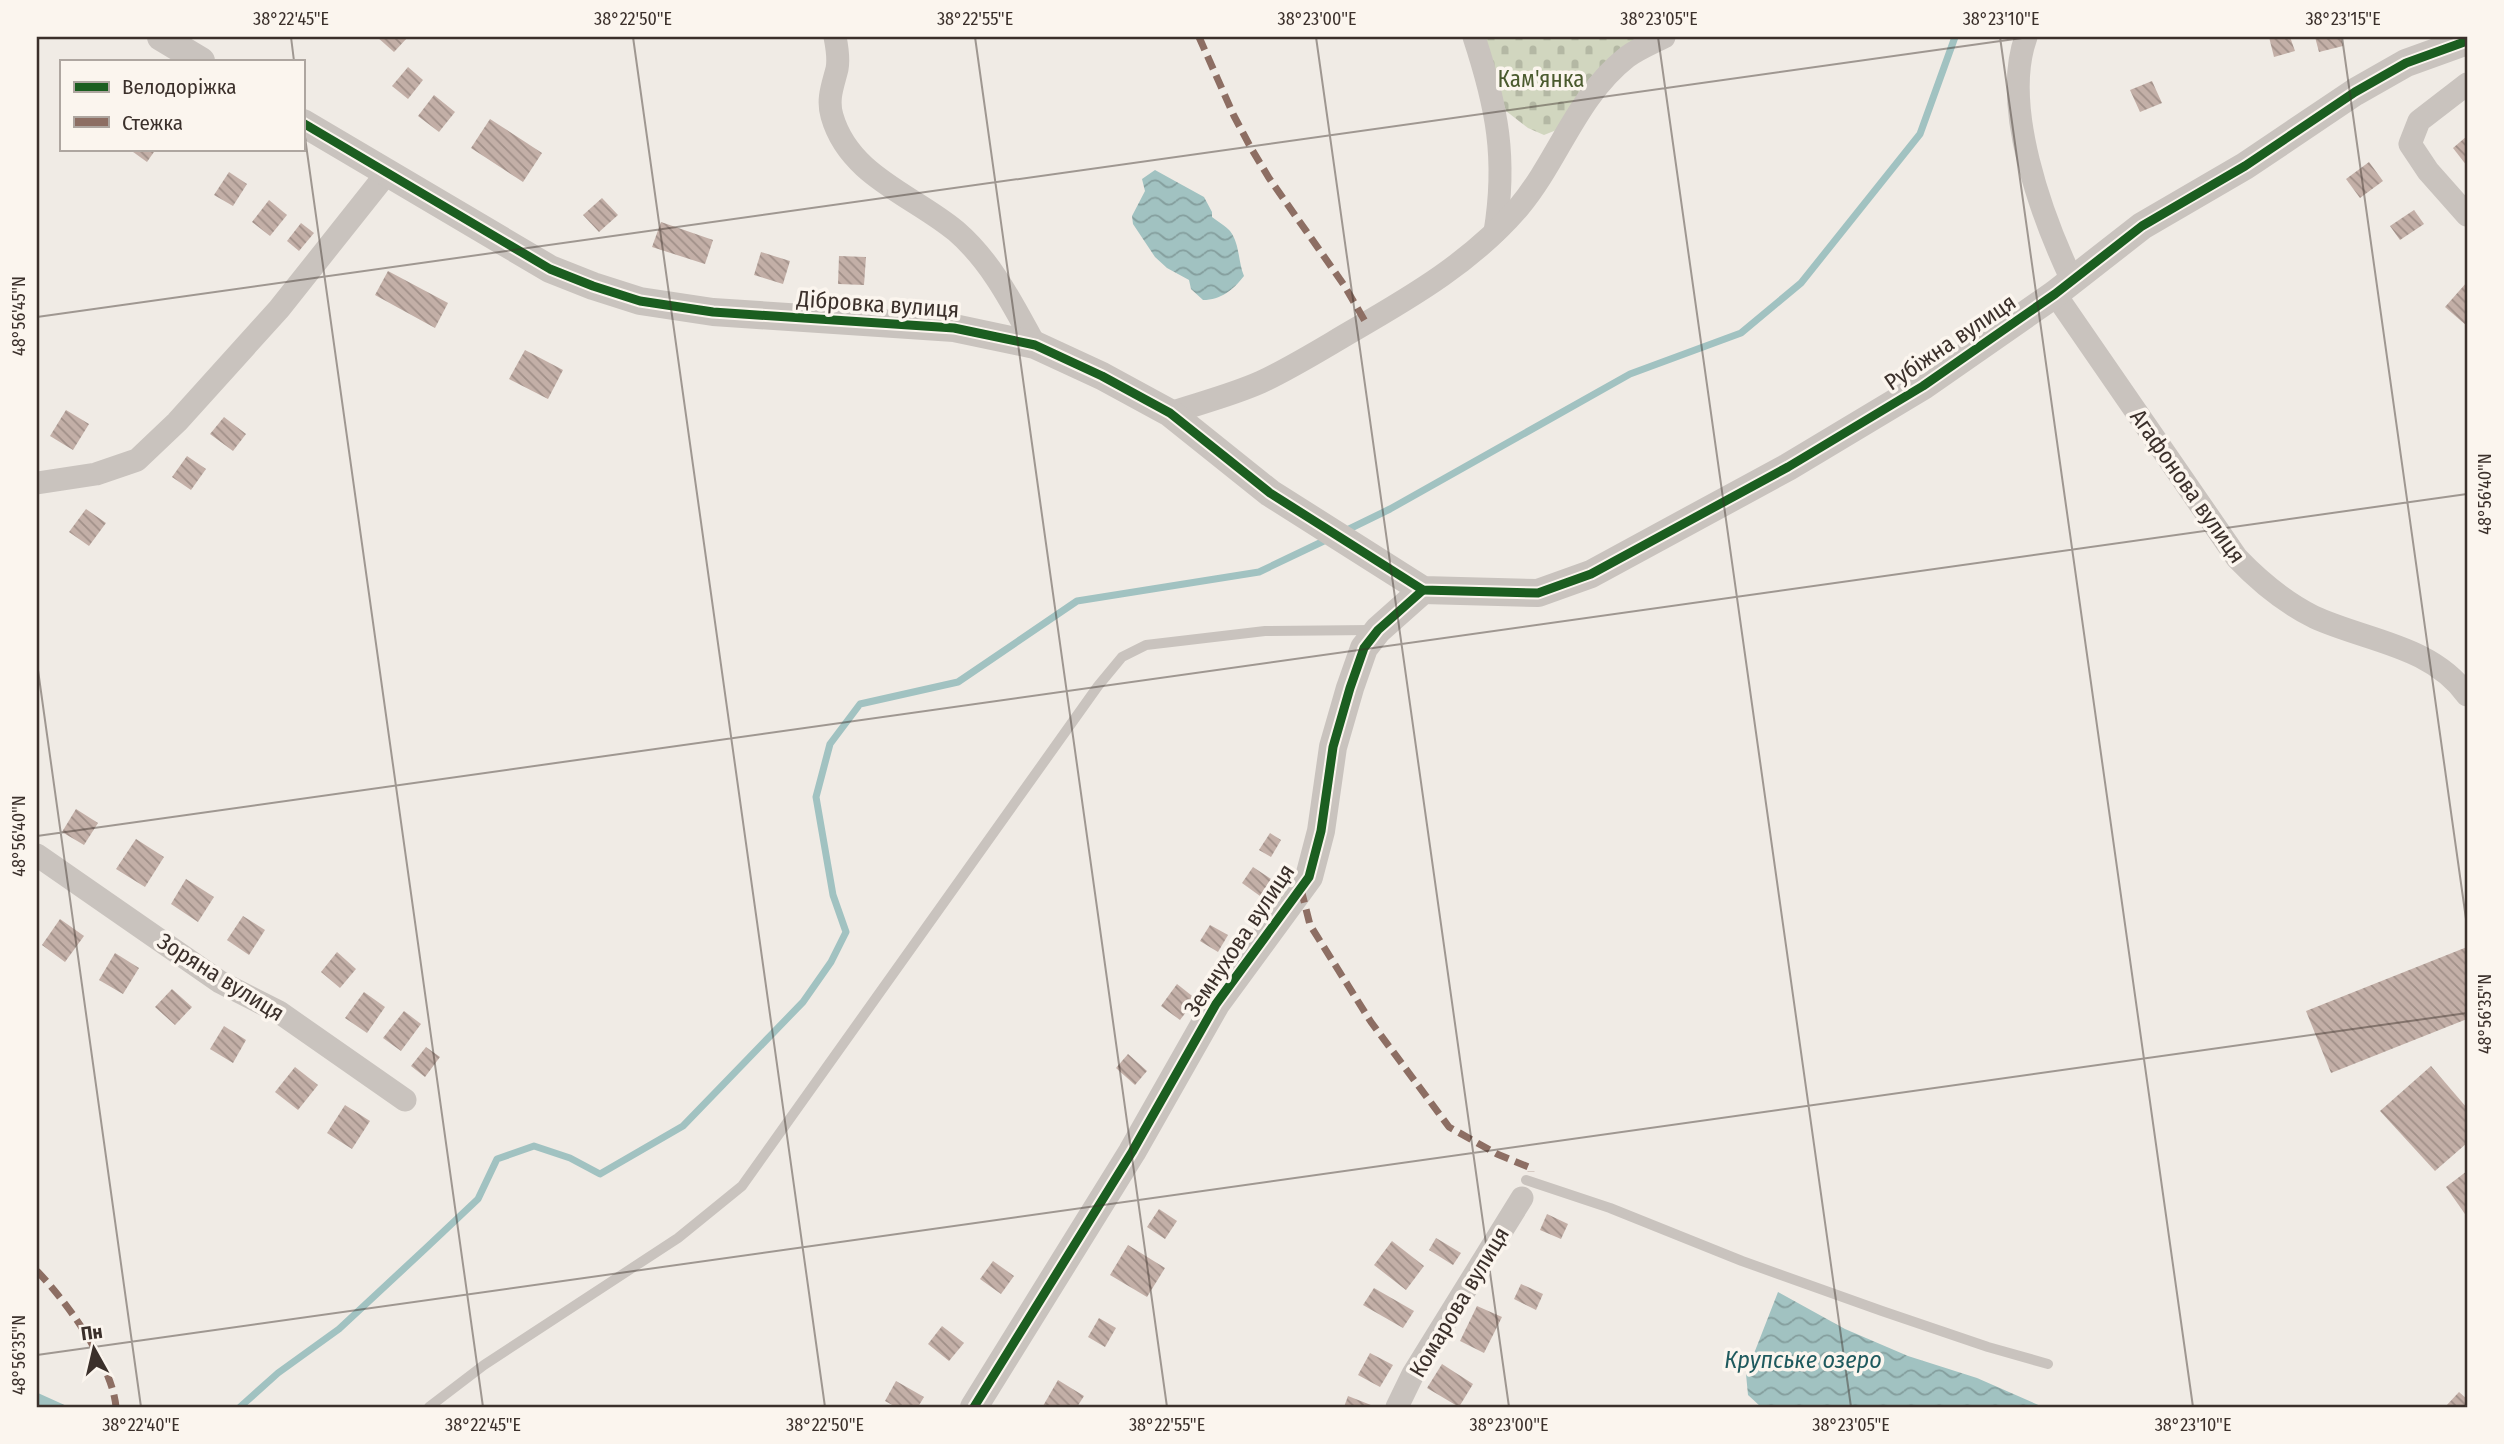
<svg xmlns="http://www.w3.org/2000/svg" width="2504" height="1444" font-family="'Fira Sans Condensed',sans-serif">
<defs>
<pattern id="cemetery-stones" width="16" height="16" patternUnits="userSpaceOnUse" patternTransform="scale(1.75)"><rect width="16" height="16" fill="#d1d6bf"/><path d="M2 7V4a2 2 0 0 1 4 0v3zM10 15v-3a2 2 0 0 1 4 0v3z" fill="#b4b8a4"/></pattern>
<pattern id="water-waves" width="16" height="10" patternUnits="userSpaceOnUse" patternTransform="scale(1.75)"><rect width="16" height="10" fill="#a1c2c1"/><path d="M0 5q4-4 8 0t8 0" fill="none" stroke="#849e9d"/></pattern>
<pattern id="building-back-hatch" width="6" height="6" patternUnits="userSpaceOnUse" patternTransform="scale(1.75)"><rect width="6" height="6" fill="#c3afa7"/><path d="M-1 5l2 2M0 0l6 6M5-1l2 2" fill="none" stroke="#a08f88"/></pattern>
</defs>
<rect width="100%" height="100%" fill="#f0ebe5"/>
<!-- cemetery -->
<polygon fill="url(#cemetery-stones)" points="1481,37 1652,37 1559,129 1544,135 1528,128 1506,111"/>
<!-- water -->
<g fill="url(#water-waves)">
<path d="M1155,170L1204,197L1212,212V217C1218,222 1226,226 1230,231C1240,244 1238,262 1244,276C1233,290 1221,300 1203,300L1191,289L1189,280L1167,268L1155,257L1133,224L1132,216L1145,191L1142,179Z"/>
<polygon points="1778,1292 1845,1329 1908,1356 1977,1378 2043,1407 1761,1407 1748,1395 1746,1374"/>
<polygon points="37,1392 38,1393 69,1407 37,1407"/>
</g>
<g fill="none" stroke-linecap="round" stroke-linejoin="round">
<!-- stream -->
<g stroke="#a1c2c1" stroke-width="7">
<polyline points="1345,531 1390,509 1630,374 1741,333 1801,283 1920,134 1955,37"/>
<polyline points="240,1407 278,1373 339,1329 425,1249 478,1199 497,1159 534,1146 570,1158 600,1174 683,1126 803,1002 831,962 846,932 833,895 816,797 830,744 860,704 958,682 1077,601 1259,572 1328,539"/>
</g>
</g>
<!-- building -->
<g fill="url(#building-back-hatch)">
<polygon points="377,37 408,37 394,52"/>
<polygon points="2269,37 2290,37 2295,51 2274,57"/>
<polygon points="2315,37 2341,37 2343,46 2319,52"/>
<polygon points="408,67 423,80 408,99 392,86"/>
<polygon points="2152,81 2162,103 2140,112 2130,90"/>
<polygon points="434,95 455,112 439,132 418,116"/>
<polygon points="490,119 542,153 523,182 471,148"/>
<polygon points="2467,136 2467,166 2453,148"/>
<polygon points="129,149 156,149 147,162"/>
<polygon points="2369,162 2383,181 2360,198 2346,179"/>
<polygon points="229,172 247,184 233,206 214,195"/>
<polygon points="602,198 618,215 599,232 583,215"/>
<polygon points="269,200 287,215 270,236 252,222"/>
<polygon points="2414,210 2424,224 2400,240 2390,226"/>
<polygon points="661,222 713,240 705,264 652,247"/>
<polygon points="301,223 314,233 299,251 287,241"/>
<polygon points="761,252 790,261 783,284 754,275"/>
<polygon points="839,256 866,257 864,285 838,284"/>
<polygon points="388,271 448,303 435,328 375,295"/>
<polygon points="2467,282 2467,326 2445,307"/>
<polygon points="525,350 563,370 548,399 509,379"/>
<polygon points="66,410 89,424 73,450 50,436"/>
<polygon points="224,417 246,434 233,451 210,434"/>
<polygon points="187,456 206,469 191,490 172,477"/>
<polygon points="86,509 106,523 89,546 69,532"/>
<polygon points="76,809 98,823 84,845 62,832"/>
<polygon points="1270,833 1281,840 1271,857 1259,850"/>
<polygon points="136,839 164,857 145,887 116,869"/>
<polygon points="1253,867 1271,879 1260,896 1242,883"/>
<polygon points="186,879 214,897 198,922 171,904"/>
<polygon points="243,916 265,930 249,955 227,940"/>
<polygon points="60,919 84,936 65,962 42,945"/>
<polygon points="1210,925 1228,935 1218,952 1200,941"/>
<polygon points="2467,947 2467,1019 2331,1073 2306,1011"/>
<polygon points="337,952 356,969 340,988 321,972"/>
<polygon points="115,953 139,968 123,994 99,980"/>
<polygon points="1177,984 1196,999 1180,1020 1161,1006"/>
<polygon points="172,989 192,1007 175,1025 155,1007"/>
<polygon points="364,992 385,1007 367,1033 345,1018"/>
<polygon points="404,1011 421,1024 401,1051 383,1038"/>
<polygon points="224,1026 246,1040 233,1063 210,1049"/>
<polygon points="426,1047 440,1057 425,1077 411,1066"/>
<polygon points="1128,1054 1147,1071 1135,1085 1116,1068"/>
<polygon points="2431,1066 2467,1108 2467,1143 2435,1171 2380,1111"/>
<polygon points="295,1067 318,1085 298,1110 275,1092"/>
<polygon points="345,1105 370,1121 352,1149 327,1133"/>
<polygon points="2467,1171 2467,1212 2465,1214 2446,1187"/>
<polygon points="1159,1209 1177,1221 1165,1239 1147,1227"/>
<polygon points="1547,1214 1568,1224 1561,1239 1540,1230"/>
<polygon points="1436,1238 1461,1253 1453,1265 1429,1250"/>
<polygon points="1392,1241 1424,1266 1406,1290 1374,1265"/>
<polygon points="1128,1245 1165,1268 1147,1297 1110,1275"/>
<polygon points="993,1261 1014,1276 1001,1294 980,1279"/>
<polygon points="1521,1284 1543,1294 1536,1310 1514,1299"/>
<polygon points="1374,1288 1414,1311 1403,1328 1363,1305"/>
<polygon points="1477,1306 1502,1317 1484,1353 1460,1341"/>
<polygon points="1099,1318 1116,1328 1105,1347 1088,1337"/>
<polygon points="942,1326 964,1343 949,1361 928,1344"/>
<polygon points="1370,1353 1393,1365 1380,1387 1358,1375"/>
<polygon points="1442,1364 1473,1384 1459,1407 1427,1388"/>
<polygon points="1058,1380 1084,1396 1077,1407 1043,1406"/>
<polygon points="896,1381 924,1397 918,1407 896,1407 885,1401"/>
<polygon points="2459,1392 2467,1399 2467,1407 2445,1407"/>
<polygon points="1348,1396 1376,1407 1344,1407"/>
</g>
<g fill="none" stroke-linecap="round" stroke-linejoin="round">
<!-- service -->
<g stroke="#c9c3be" stroke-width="10">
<polyline points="1526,1180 1610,1208 1742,1261 1882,1311 1988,1347 2048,1364"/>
<polyline points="429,1407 484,1365 678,1238 742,1186 1098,686 1122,657 1146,645 1265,631 1371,630"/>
</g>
<!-- minor -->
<g stroke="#c9c3be" stroke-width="23">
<path d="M835,37C837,47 839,59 837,69C833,85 827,99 832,116C849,176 913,195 956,231C992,262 1013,305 1035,345"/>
<path d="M1474,37C1497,107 1507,158 1495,232"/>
<path d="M2026,37C2001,106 2042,217 2072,280"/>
<polyline points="2467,84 2419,121 2410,144 2428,171 2467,215"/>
<path d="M2055,294L2237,558C2260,582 2284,602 2314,617C2366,641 2431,645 2467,695"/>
<path d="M1170,413C1200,403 1232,395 1261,382C1293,367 1323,348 1354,330C1413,296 1474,260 1519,207C1559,159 1576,97 1627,57C1638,49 1652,43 1664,37"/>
<polyline points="37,483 96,474 137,460 177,422 279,309 387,173"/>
<polyline points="37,855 220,982 279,1012 405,1100"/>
<polyline points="1397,1407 1413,1374 1522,1198"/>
</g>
<!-- tertiary -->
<g stroke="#c9c3be" stroke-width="28">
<polyline points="161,37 201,61"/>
<polyline points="303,123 550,269 593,286 640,301 713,312 954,328 1035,345 1102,376 1170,413 1270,493 1423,590 1538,593 1591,574 1788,467 1923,386 2055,294 2142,226 2245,166 2355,92 2406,63 2467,41"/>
<polyline points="974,1407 1132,1152 1216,1004 1309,877 1321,831 1333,747 1350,688 1364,648 1378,630 1423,590"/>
</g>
<!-- quiet -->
<g stroke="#8d6e63" stroke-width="7" stroke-dasharray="14 7" stroke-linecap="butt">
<polyline points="1199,37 1234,116 1251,148 1269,178 1344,285 1366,323"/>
<polyline points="1301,889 1310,925 1371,1022 1449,1127 1497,1154 1531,1168 1531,1172"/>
<path d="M37,1271C67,1302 112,1364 116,1407"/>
</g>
<!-- cycleway casing -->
<g stroke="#fbf5ee" stroke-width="13">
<g id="cycleway">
<polyline points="303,123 550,269 593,286 640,301 713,312 954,328 1035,345 1102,376 1170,413 1270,493 1423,590 1538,593 1591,574 1788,467 1923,386 2055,294 2142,226 2245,166 2355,92 2406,63 2467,41"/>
<polyline points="974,1407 1132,1152 1216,1004 1309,877 1321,831 1333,747 1350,688 1364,648 1378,630 1423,590"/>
</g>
</g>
<!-- cycleway -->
<use href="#cycleway" stroke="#1b5e20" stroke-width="9"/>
</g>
<!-- ticks -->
<path fill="none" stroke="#3b302b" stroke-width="2" stroke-opacity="0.45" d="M291,37L294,61M633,37L825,1407M975,37L1167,1407M1316,37L1509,1407M1658,37L1851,1407M2000,37L2193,1407M2342,37L2467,926M303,123L483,1407M37,317L2029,37M37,663L141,1407M37,836L2467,494M37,1355L2467,1013"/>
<g text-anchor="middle" stroke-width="7" stroke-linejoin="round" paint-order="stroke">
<!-- park labels -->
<g font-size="23" fill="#4a5a2e" stroke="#fbf5ee">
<text x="1541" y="87">Кам'янка</text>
</g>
<!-- street labels -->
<g font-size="23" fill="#3b302b" stroke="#fbf5ee">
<text transform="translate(878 304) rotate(4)" y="8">Дібровка вулиця</text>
<text transform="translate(1950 342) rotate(-34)" y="8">Рубіжна вулиця</text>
<text transform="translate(2188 486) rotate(55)" y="8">Агафонова вулиця</text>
<text transform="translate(1239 940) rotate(-56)" y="8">Земнухова вулиця</text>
<text transform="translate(221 977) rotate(32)" y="8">Зоряна вулиця</text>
<text transform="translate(1459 1302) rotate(-59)" y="8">Комарова вулиця</text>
</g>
<!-- water labels -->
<g font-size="24" font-style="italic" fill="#1f5a5e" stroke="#fbf5ee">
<text x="1803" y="1368">Крупське озеро</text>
</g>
</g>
<!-- border -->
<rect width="2504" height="1444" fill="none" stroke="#fbf5ee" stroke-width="77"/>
<!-- legend -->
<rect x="60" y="60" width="245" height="91" fill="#fbf5ee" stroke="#aea6a0" stroke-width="2"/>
<rect x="74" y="82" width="35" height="10" fill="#1b5e20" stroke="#aea6a0" stroke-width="2"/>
<text x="122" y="94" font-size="21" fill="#3b302b">Велодоріжка</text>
<rect x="74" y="117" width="35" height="10" fill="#8d6e63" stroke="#aea6a0" stroke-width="2"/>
<text x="122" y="130" font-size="21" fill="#3b302b">Стежка</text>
<!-- north arrow -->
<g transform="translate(94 1349) rotate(352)" stroke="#fbf5ee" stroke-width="5" paint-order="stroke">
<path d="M0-5L12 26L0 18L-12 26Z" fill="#3b302b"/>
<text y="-10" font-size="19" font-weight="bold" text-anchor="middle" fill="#3b302b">Пн</text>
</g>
<rect x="38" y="38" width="2428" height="1368" fill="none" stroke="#3b302b" stroke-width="2.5"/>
<g font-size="18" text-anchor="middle" fill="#3b302b">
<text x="291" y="25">38°22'45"E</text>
<text x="633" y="25">38°22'50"E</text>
<text x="975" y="25">38°22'55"E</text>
<text x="1317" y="25">38°23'00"E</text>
<text x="1659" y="25">38°23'05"E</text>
<text x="2001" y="25">38°23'10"E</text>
<text x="2343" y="25">38°23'15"E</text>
<text transform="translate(19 316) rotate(-90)" y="6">48°56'45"N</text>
<text transform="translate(2485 494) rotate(-90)" y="6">48°56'40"N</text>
<text transform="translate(19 836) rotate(-90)" y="6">48°56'40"N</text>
<text transform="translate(2485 1014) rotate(-90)" y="6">48°56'35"N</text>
<text transform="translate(19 1355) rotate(-90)" y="6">48°56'35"N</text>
<text x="141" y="1431">38°22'40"E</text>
<text x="483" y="1431">38°22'45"E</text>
<text x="825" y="1431">38°22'50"E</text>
<text x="1167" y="1431">38°22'55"E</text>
<text x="1509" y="1431">38°23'00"E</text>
<text x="1851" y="1431">38°23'05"E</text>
<text x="2193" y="1431">38°23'10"E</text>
</g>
</svg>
